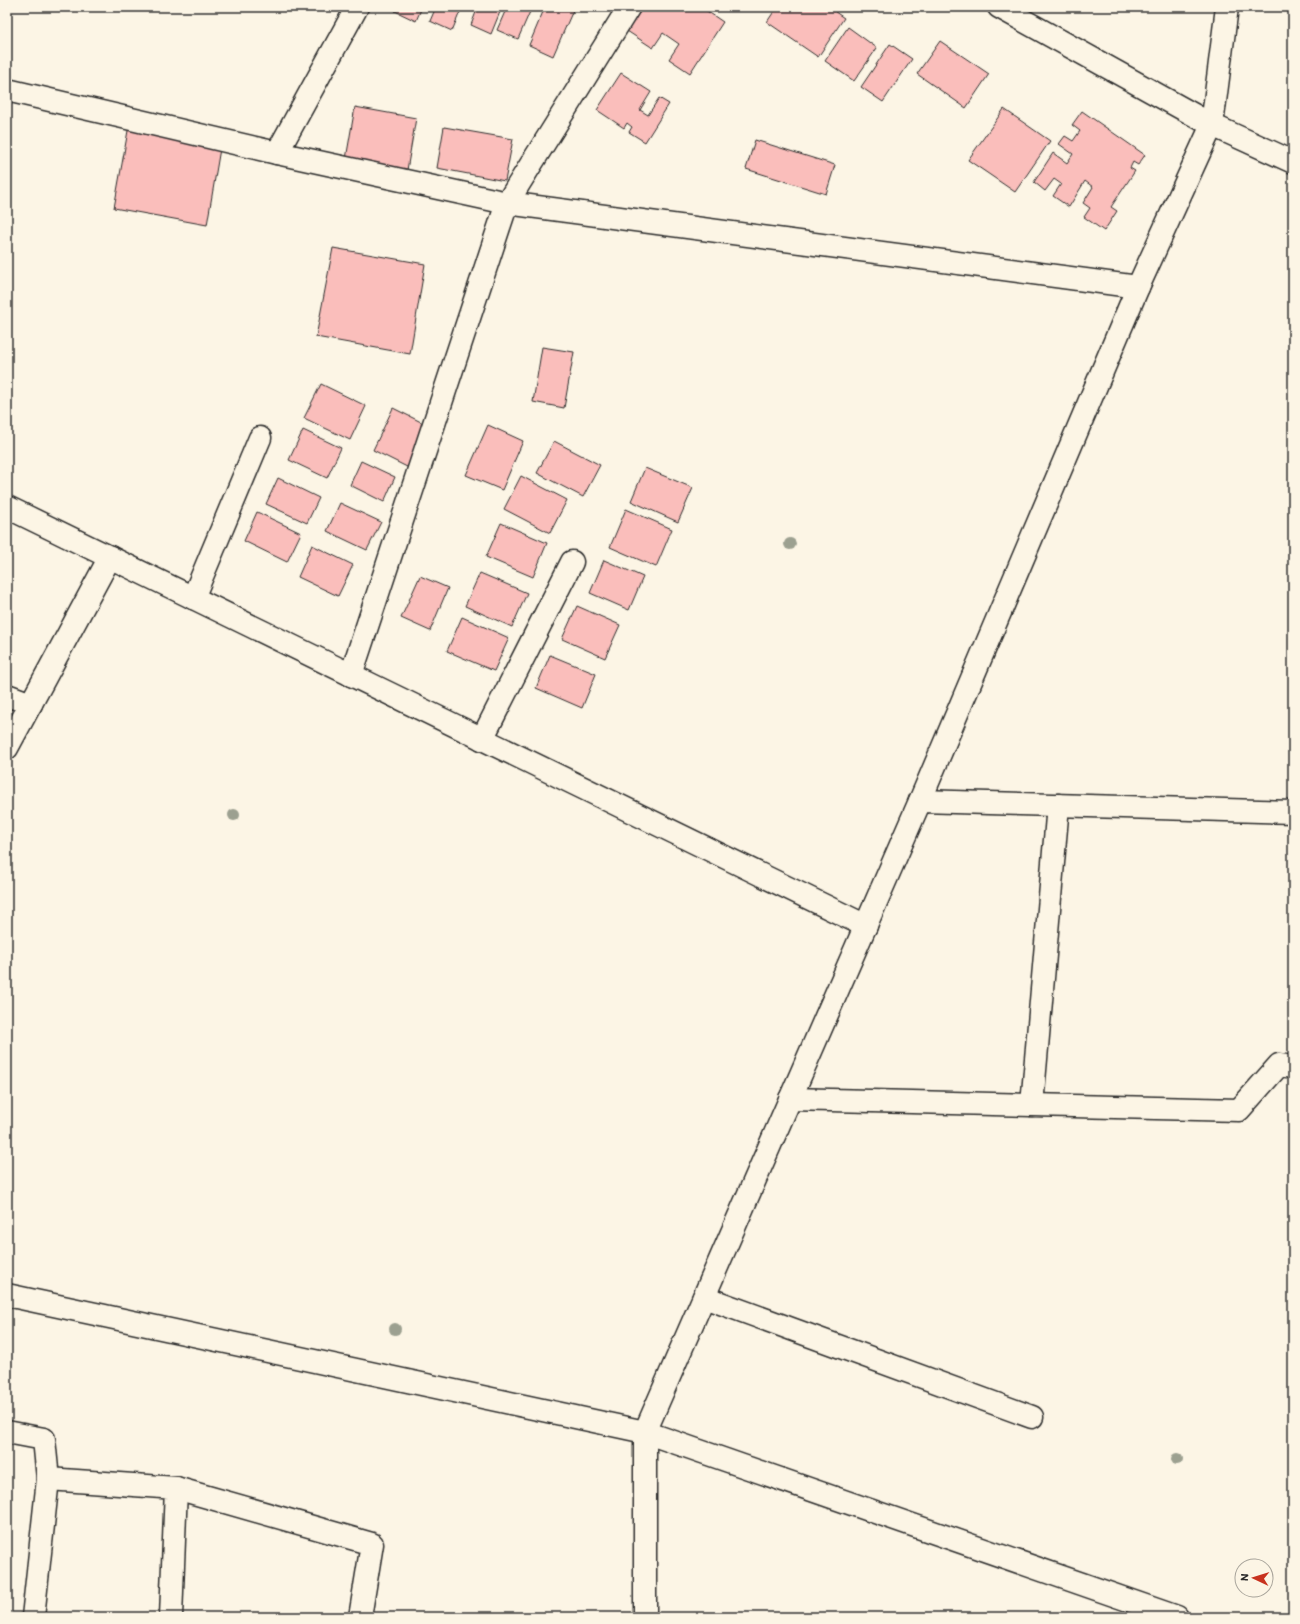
<svg xmlns="http://www.w3.org/2000/svg" width="1300" height="1624" font-family="Itim,sans-serif">
<rect width="100%" height="100%" fill="#fcf5e5"/>
<filter id="ink" filterUnits="userSpaceOnUse"><feTurbulence type="fractalNoise" baseFrequency=".025" numOctaves="2"/><feDisplacementMap in="SourceGraphic" scale="8" xChannelSelector="R" yChannelSelector="G"/><feConvolveMatrix kernelMatrix="1 2 1 2 8 2 1 2 1" color-interpolation-filters="sRGB"/></filter>
<g filter="url(#ink)">
<!-- building -->
<g fill="#fabebb" stroke="#2b2b2b">
<polygon points="397,7 422,7 416,21 395,11"/>
<polygon points="436,7 462,7 452,31 430,21"/>
<polygon points="478,7 502,7 491,34 471,25"/>
<polygon points="507,7 532,7 518,39 497,30"/>
<polygon points="545,7 574,8 553,56 529,45"/>
<polygon points="643,7 701,7 723,22 690,73 669,59 679,44 663,33 653,48 627,31"/>
<polygon points="777,7 828,7 844,18 818,57 767,22"/>
<polygon points="848,27 877,48 854,81 825,61"/>
<polygon points="940,41 989,74 966,108 917,74"/>
<polygon points="890,44 912,59 883,102 861,87"/>
<polygon points="621,73 651,92 640,110 648,115 659,98 669,104 645,142 629,132 632,127 627,123 624,128 597,110"/>
<polygon points="355,107 416,118 407,170 346,159"/>
<polygon points="1004,109 1050,141 1015,192 968,160"/>
<polygon points="1082,111 1145,155 1138,165 1133,162 1130,168 1135,171 1111,207 1117,211 1104,231 1084,217 1090,208 1083,203 1093,187 1085,181 1069,207 1053,196 1061,184 1054,179 1045,191 1034,182 1053,153 1067,163 1073,154 1059,144 1065,136 1073,141 1080,131 1072,125"/>
<polygon points="131,114 223,131 207,225 114,208"/>
<polygon points="444,127 513,139 505,181 437,168"/>
<polygon points="755,140 835,165 826,194 746,169"/>
<polygon points="333,248 425,264 410,354 316,337"/>
<polygon points="542,347 574,352 564,408 533,402"/>
<polygon points="321,384 366,406 350,440 304,418"/>
<polygon points="393,408 437,430 417,472 373,450"/>
<polygon points="488,425 523,441 502,490 466,475"/>
<polygon points="303,430 341,448 327,478 289,460"/>
<polygon points="554,441 600,465 583,497 537,473"/>
<polygon points="361,461 395,477 384,502 350,485"/>
<polygon points="645,468 693,488 678,522 631,501"/>
<polygon points="521,476 567,500 550,533 504,509"/>
<polygon points="278,478 319,498 307,523 266,504"/>
<polygon points="340,503 381,522 367,550 327,531"/>
<polygon points="626,509 672,529 656,567 610,547"/>
<polygon points="257,512 301,533 287,562 244,541"/>
<polygon points="501,523 547,543 533,577 486,557"/>
<polygon points="312,545 353,565 338,596 298,577"/>
<polygon points="604,560 643,577 629,610 590,593"/>
<polygon points="480,573 527,593 512,627 465,606"/>
<polygon points="420,576 448,588 430,631 401,618"/>
<polygon points="577,606 620,625 605,658 562,639"/>
<polygon points="462,617 509,638 494,671 447,651"/>
<polygon points="550,655 596,674 582,708 536,688"/>
</g>
<g fill="none" stroke-linecap="round" stroke-linejoin="round">
<!-- minor casing -->
<g stroke="#2b2b2b" stroke-width="25">
<g id="minor">
<polyline points="7,90 277,153 507,203 1138,287"/>
<polyline points="277,153 357,7"/>
<polyline points="7,507 866,926"/>
<polyline points="193,598 260,438"/>
<polyline points="351,675 507,203 629,7"/>
<polyline points="7,695 31,704"/>
<polyline points="482,739 572,562"/>
<polyline points="7,748 110,557"/>
<polyline points="920,801 1293,812"/>
<polyline points="790,1099 1239,1110 1279,1065 1293,1067"/>
<polyline points="1032,1105 1058,805"/>
<polyline points="7,1295 645,1432 1177,1617"/>
<polyline points="704,1297 1032,1417"/>
<polyline points="7,1432 44,1439 48,1479 33,1617"/>
<polyline points="48,1479 176,1488 171,1617"/>
<polyline points="176,1488 372,1544 360,1617"/>
<polyline points="645,1617 645,1432 920,801 1138,287 1212,125 1227,7"/>
</g>
</g>
<!-- tertiary casing -->
<g stroke="#2b2b2b" stroke-width="25">
<polyline id="tertiary" points="999,7 1212,125 1293,162"/>
</g>
<!-- minor -->
<use href="#minor" stroke="#fcf5e5" stroke-width="22"/>
<!-- tertiary -->
<use href="#tertiary" stroke="#fcf5e5" stroke-width="22"/>
</g>
<!-- trees -->
<g fill="#9ca090">
<circle cx="790" cy="544" r="6"/>
<circle cx="234" cy="815" r="6"/>
<circle cx="395" cy="1329" r="6"/>
<circle cx="1177" cy="1459" r="6"/>
</g>
</g>
<!-- margin -->
<rect width="1300" height="1624" fill="none" stroke="#fcf5e5" stroke-width="24"/>
<rect x="12" y="12" width="1276" height="1600" fill="none" stroke="#2b2b2b" stroke-width="1.5" filter="url(#ink)"/>
<!-- north arrow -->
<g transform="translate(1254 1578) rotate(274)"><circle r="19" fill="#fcf5e5" stroke="#a8a49b"/>
<path d="M0-3L7 15L0 10L-7 15Z" fill="#c8321e"/>
<text y="-6" font-size="11" font-weight="bold" text-anchor="middle" fill="#2b2b2b">N</text>
</g>
</svg>
